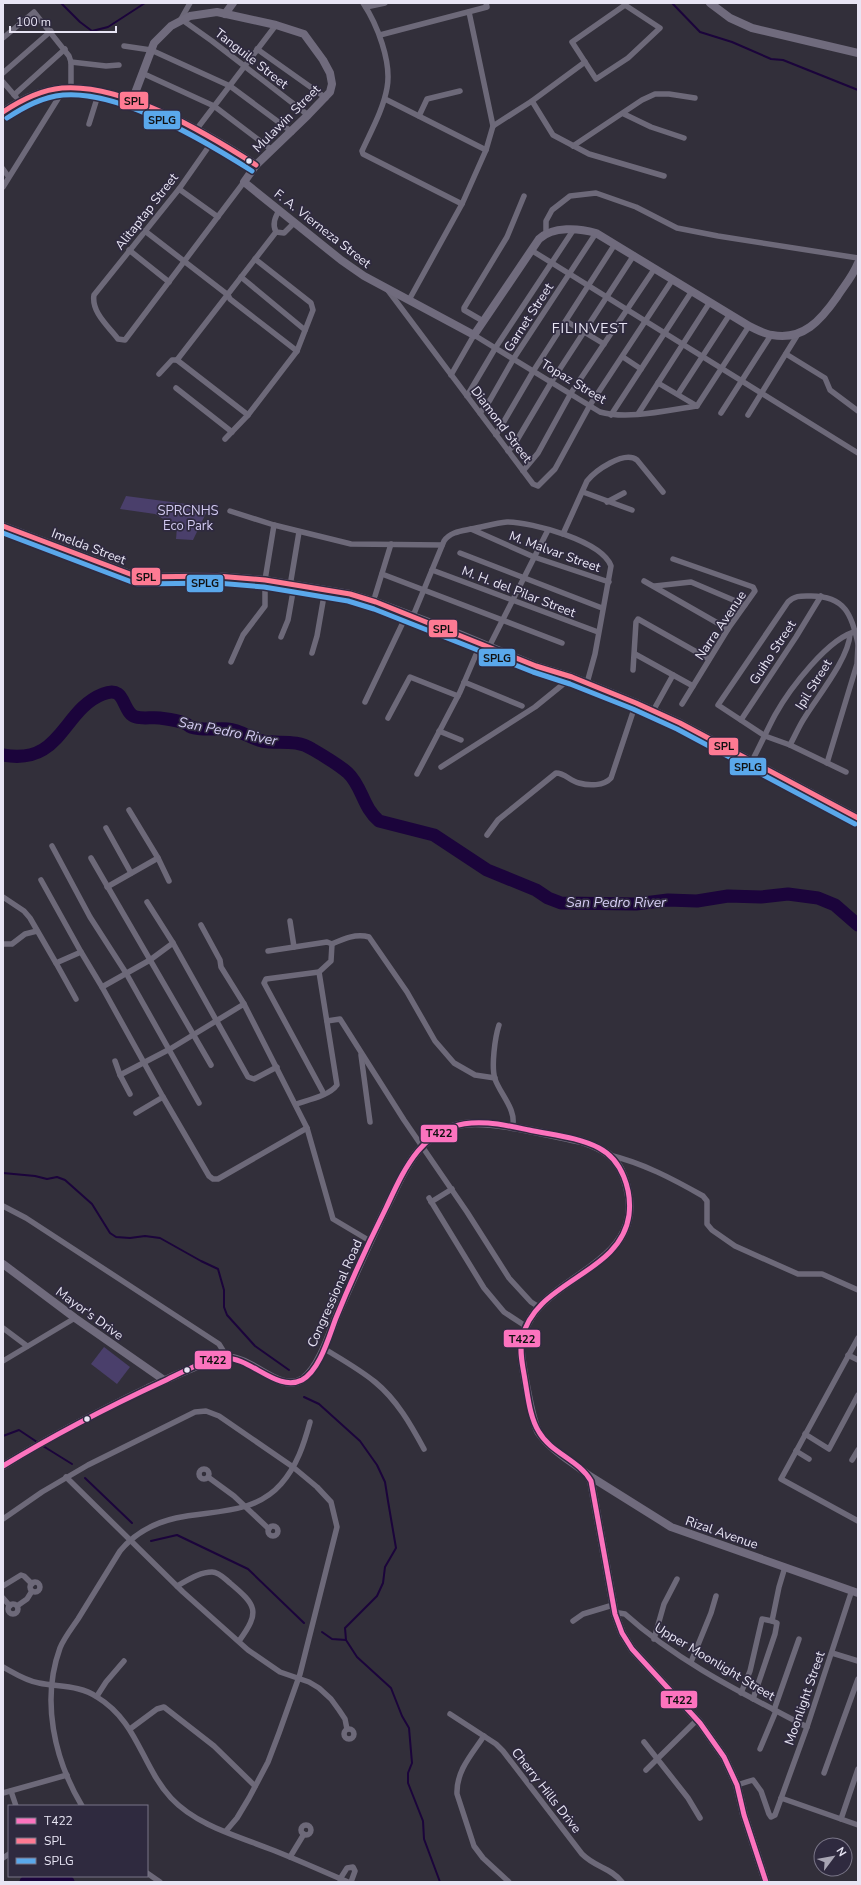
<svg xmlns="http://www.w3.org/2000/svg" width="861" height="1885" font-family="'Nunito Sans',sans-serif">
<rect width="100%" height="100%" fill="#322f3a"/>
<!-- green -->
<g fill="#4a3f6b">
<polygon points="126,496 209,507 193,540 176,539 177,527 155,514 120,509"/>
<polygon points="104,1347 130,1367 117,1384 91,1364"/>
</g>
<g fill="none" stroke-linecap="round" stroke-linejoin="round">
<!-- stream -->
<g stroke="#1b043b" stroke-width="2">
<polyline points="61,3 80,22 92,31 108,27 145,3"/>
<polyline points="672,3 700,32 732,42 771,59 783,60 858,90"/>
<polyline points="3,1173 35,1176 47,1179 57,1177 65,1180 92,1204 110,1233 116,1237 130,1238 145,1236 160,1238 201,1261 218,1269 224,1290 224,1307 227,1315 255,1346 289,1370"/>
<polyline points="304,1397 319,1404 360,1441 377,1465 385,1482 388,1501 396,1548 385,1567 383,1583 377,1596 345,1628 346,1640 357,1657 391,1688 402,1716 409,1728 412,1763 408,1773 408,1783 423,1821 424,1839 440,1882"/>
<polyline points="3,1436 19,1430 37,1442"/>
<polyline points="43,1446 72,1464"/>
<polyline points="85,1478 132,1523"/>
<polyline points="151,1541 177,1535 248,1569 304,1623"/>
<polyline points="322,1632 332,1639 346,1640"/>
</g>
<!-- river -->
<g stroke="#1b043b" stroke-width="13">
<path d="M3,755C62,766 62,710 103,694C127,684 121,713 136,717C143,719 152,717 160,718C167,719 177,720 184,723C187,724 189,726 191,727C203,731 216,728 228,729C240,730 250,738 262,741C279,744 296,739 312,749C324,756 338,764 348,773C362,786 363,808 379,821L434,835L487,870L536,890L548,898L561,903L636,904L668,900L697,901L728,896L761,897L788,894L818,898L835,905L858,925"/>
<polyline points="26,1882 49,1877 68,1882"/>
</g>
<!-- street -->
<g stroke="#6d6979" stroke-width="5.5">
<polyline points="190,3 181,19 212,41 308,115"/>
<path d="M363,3C377,24 392,62 387,88C383,110 371,131 362,151L363,154L462,204L409,300"/>
<polygon points="625,5 660,28 628,58 596,79 572,42"/>
<polyline points="366,7 385,3"/>
<polyline points="469,12 493,126"/>
<polyline points="380,35 487,7 486,3"/>
<polyline points="3,38 34,12 69,56 71,62 71,88"/>
<polyline points="124,46 151,50 230,86 292,132"/>
<polyline points="257,49 326,98"/>
<polyline points="71,62 106,66 119,65"/>
<polyline points="3,73 51,31"/>
<polyline points="142,73 214,106 272,150"/>
<polyline points="3,82 16,97"/>
<polyline points="14,95 65,49"/>
<polyline points="385,99 486,150"/>
<polyline points="532,101 553,135 589,154 664,176"/>
<polyline points="624,114 651,127 684,138"/>
<polyline points="419,116 427,99 460,91"/>
<polyline points="89,124 99,92"/>
<polyline points="196,130 276,25"/>
<path d="M214,139L179,189L94,295C91,312 109,327 118,339L125,340L244,182"/>
<polyline points="573,146 642,100 655,94 669,94 695,98"/>
<polyline points="3,169 8,176"/>
<polyline points="3,187 64,89"/>
<polyline points="179,189 218,217"/>
<polyline points="462,204 486,150 493,126 532,101 585,62"/>
<polyline points="145,231 228,295 230,299 297,351"/>
<path d="M276,232C272,224 275,218 279,210"/>
<polyline points="276,232 284,233 294,223"/>
<polyline points="546,233 546,221 552,210 570,196 596,193 636,207 677,228 718,236 858,258"/>
<polyline points="129,250 169,282"/>
<polyline points="531,250 858,453"/>
<polyline points="241,277 305,330"/>
<polyline points="387,289 533,484 538,486 555,469 590,405 673,279"/>
<polyline points="483,321 464,310 464,308 507,237 524,196"/>
<polyline points="566,321 604,344"/>
<polyline points="786,354 825,378 830,390 858,411"/>
<polyline points="623,357 641,369"/>
<polyline points="159,374 172,360 177,360"/>
<path d="M451,375L474,335L600,412C628,420 668,410 697,406L749,326"/>
<polyline points="658,383 697,406"/>
<polyline points="176,388 232,432"/>
<polyline points="678,394 730,314"/>
<polyline points="467,396 496,347 574,229"/>
<polyline points="480,413 490,400 514,358 596,233"/>
<polyline points="721,413 771,335"/>
<polyline points="638,414 710,302"/>
<polyline points="248,415 177,360 276,232"/>
<polyline points="611,415 692,291"/>
<polyline points="748,415 798,334"/>
<polyline points="496,435 534,370 615,244"/>
<polyline points="225,439 248,415 297,351 313,310 311,303 255,259"/>
<polyline points="508,451 514,445 552,381 634,255"/>
<polyline points="523,471 538,453 571,393 655,268"/>
<polyline points="583,492 632,510"/>
<polyline points="607,502 624,493"/>
<polyline points="230,511 274,525 351,544 442,545"/>
<polyline points="471,529 534,557 609,582"/>
<path d="M563,534L587,481C595,471 624,450 637,460L663,492"/>
<polyline points="460,553 602,608"/>
<polyline points="673,559 753,587 755,591 728,629 682,704"/>
<polyline points="432,570 598,632"/>
<polyline points="382,574 562,643"/>
<polyline points="291,580 299,532"/>
<polyline points="644,581 728,629"/>
<polyline points="655,586 691,582 745,605"/>
<polyline points="375,596 391,544"/>
<path d="M413,616L444,541C450,532 461,531 471,529C483,527 495,523 507,522C532,522 602,541 611,566L595,654L587,683"/>
<polyline points="281,637 288,620 294,586"/>
<polyline points="489,647 548,530"/>
<polyline points="312,653 317,636 325,590"/>
<polyline points="635,654 693,686"/>
<polyline points="231,662 243,635 265,606 265,580 274,525"/>
<polyline points="633,670 636,622 638,619 709,659"/>
<polyline points="464,682 522,706"/>
<polyline points="365,702 407,614"/>
<polyline points="653,711 673,675"/>
<polyline points="388,718 410,677 458,696"/>
<polyline points="741,720 796,637 821,596"/>
<polyline points="439,731 461,740"/>
<path d="M790,745C795,736 799,726 805,717C818,696 849,658 850,634"/>
<path d="M752,761C760,746 767,730 775,715C789,690 829,636 858,631"/>
<polyline points="827,763 857,664 858,645"/>
<polyline points="441,767 535,707 572,677"/>
<path d="M846,772L790,745L765,736L718,705L788,602C795,595 802,596 811,596C845,596 852,615 858,644"/>
<polyline points="417,774 460,692 481,643"/>
<polyline points="129,810 158,858 169,881"/>
<polyline points="106,828 131,873"/>
<path d="M487,835L498,820L556,773C565,773 570,781 579,783C589,786 604,786 611,778L636,703"/>
<polyline points="52,846 90,917 126,973 199,1103"/>
<polyline points="91,858 211,1065"/>
<polyline points="41,880 81,952"/>
<polyline points="107,887 158,858"/>
<polyline points="3,897 24,911 30,918 56,963 81,952 102,987"/>
<polyline points="147,902 173,943"/>
<polyline points="290,921 294,947"/>
<polyline points="201,925 220,960 221,967 244,1004"/>
<polyline points="3,944 12,944 25,934 37,931"/>
<path d="M332,944C343,939 356,933 369,937L407,992L435,1041L454,1063L475,1075L495,1078"/>
<polyline points="268,951 327,942 332,944 331,961 319,972 266,979 264,983 324,1094"/>
<polyline points="56,963 76,999"/>
<polyline points="327,1021 340,1019 404,1120 467,1212 509,1278 531,1302 539,1307"/>
<path d="M499,1025C495,1037 491,1067 495,1079C500,1094 518,1111 512,1128"/>
<polyline points="361,1055 370,1122"/>
<polyline points="115,1061 120,1075"/>
<polyline points="130,1094 120,1075 170,1049 244,1004 307,1128 333,1219 370,1241"/>
<polyline points="163,1097 209,1176 213,1179 218,1179 307,1128"/>
<path d="M296,1104C308,1100 329,1096 337,1085L319,972"/>
<polyline points="136,1113 163,1097 102,987 150,960 173,943 248,1077 254,1079 277,1067"/>
<path d="M609,1155C643,1163 673,1179 703,1196L707,1201V1224L712,1230L735,1246L798,1274H822L858,1290"/>
<polyline points="429,1198 484,1288 504,1312 527,1327"/>
<polyline points="431,1202 452,1189"/>
<polyline points="3,1206 26,1218 219,1344 227,1357"/>
<polyline points="3,1328 27,1346"/>
<polyline points="858,1338 781,1479 858,1521"/>
<path d="M323,1348C341,1359 359,1369 375,1382C397,1400 411,1425 424,1449"/>
<polyline points="848,1355 858,1360"/>
<polyline points="3,1361 75,1318"/>
<polyline points="805,1434 829,1449 858,1395"/>
<polyline points="796,1451 809,1459"/>
<polyline points="852,1460 858,1450"/>
<circle cx="204" cy="1474" r="5"/>
<polyline points="66,1477 183,1592 248,1650 280,1672 309,1682 319,1688 331,1699 339,1710 345,1719 347,1729"/>
<polyline points="208,1477 234,1496 269,1529"/>
<polyline points="3,1519 42,1492 88,1465 195,1412 206,1411 219,1416 293,1467 317,1487 331,1502 337,1527 300,1674 279,1733 268,1762 249,1798 237,1818 226,1831"/>
<circle cx="273" cy="1531" r="5"/>
<circle cx="35" cy="1587" r="5"/>
<polyline points="3,1586 21,1575 24,1576 32,1584"/>
<path d="M177,1586C188,1580 200,1572 212,1572C219,1572 225,1579 230,1583C256,1605 261,1611 239,1641"/>
<polyline points="3,1598 10,1606"/>
<circle cx="13" cy="1609" r="5"/>
<polyline points="17,1606 27,1599 32,1591"/>
<path d="M615,1614L619,1613L625,1614C678,1662 744,1694 807,1727"/>
<polyline points="573,1621 583,1614 613,1605"/>
<polyline points="654,1639 664,1604 677,1579"/>
<polyline points="832,1653 858,1661"/>
<polyline points="691,1662 711,1613 716,1596"/>
<path d="M3,1667C14,1673 26,1681 39,1683C58,1687 80,1685 97,1697C138,1722 141,1765 171,1798C196,1825 237,1836 270,1849C296,1859 322,1871 348,1882"/>
<polyline points="741,1693 750,1671 762,1619 772,1621 779,1587 785,1567"/>
<polyline points="97,1696 106,1682 124,1661"/>
<polyline points="753,1699 775,1634 777,1623 772,1621"/>
<polyline points="774,1710 799,1639"/>
<path d="M450,1714L496,1744L503,1751L582,1854C596,1868 610,1867 622,1882"/>
<polyline points="130,1729 157,1709 164,1707 214,1746 255,1786"/>
<circle cx="349" cy="1734" r="5"/>
<path d="M484,1736C472,1754 456,1771 457,1794L474,1846L483,1858L509,1882"/>
<polyline points="644,1742 688,1798 700,1818"/>
<polyline points="760,1749 776,1711"/>
<polyline points="646,1770 697,1720"/>
<polyline points="824,1773 858,1679"/>
<polyline points="737,1785 753,1780 761,1791 769,1814 771,1817 775,1815 807,1727 852,1590"/>
<polyline points="11,1791 16,1806"/>
<polyline points="3,1793 67,1775"/>
<polyline points="781,1798 858,1825"/>
<path d="M82,1806C54,1759 41,1700 60,1648C64,1638 72,1628 78,1619C92,1596 106,1574 120,1551C134,1534 154,1523 176,1518C212,1510 254,1515 281,1484C297,1466 304,1444 310,1422"/>
<polyline points="841,1819 858,1769"/>
<circle cx="306" cy="1830" r="5"/>
<polyline points="290,1857 304,1834"/>
<polyline points="3,1858 9,1854"/>
<polyline points="147,1873 160,1882"/>
<polyline points="340,1879 347,1868 353,1867 355,1871 351,1882"/>
</g>
<!-- secondary -->
<g stroke="#706b7d" stroke-width="8">
<polyline points="710,3 730,18 752,28 858,53"/>
<polyline points="225,14 233,3"/>
<path d="M132,101L154,43L171,26L190,16L217,12L276,25L304,34L323,60L330,73L332,84L330,92L308,115L256,165L244,182L341,260L364,276L474,335L539,239C553,226 579,228 596,233L749,326C756,329 764,334 772,335C803,341 821,320 837,297C844,286 853,276 858,263"/>
<path d="M3,112C23,98 46,88 71,88C131,90 207,133 256,165"/>
<polyline points="3,526 138,577 217,576 265,580 350,594 376,602 447,629 536,666 572,677 636,703 680,723 858,818"/>
<polyline points="3,1264 75,1318 164,1380"/>
<path d="M3,1466C50,1437 98,1412 148,1388C168,1379 201,1362 222,1358C251,1353 278,1395 303,1379C319,1368 330,1333 337,1315C354,1277 371,1238 390,1200C398,1184 406,1165 418,1151C429,1138 447,1126 464,1124C494,1120 550,1135 581,1141C590,1144 600,1148 608,1154C626,1168 634,1203 627,1224C624,1234 618,1243 611,1250C590,1272 561,1284 540,1306C532,1314 523,1330 521,1341C519,1353 532,1423 539,1433C551,1450 571,1461 587,1474L591,1481L615,1614L622,1633L632,1649L700,1723L724,1757L737,1785L744,1815L766,1882"/>
<polyline points="588,1475 671,1527 858,1593"/>
</g>
<!-- bus-1 casing -->
<g stroke="#2f2a3f" stroke-width="8">
<path id="bus-1" d="M3,1466C54,1435 108,1407 162,1382C181,1373 203,1360 223,1358C250,1356 277,1393 302,1380C320,1370 329,1336 336,1318C351,1281 368,1244 386,1208C395,1189 404,1168 418,1151C427,1140 439,1132 452,1127C476,1118 505,1125 529,1130C552,1135 578,1137 599,1148C622,1160 632,1190 629,1215C621,1275 534,1280 522,1339C519,1352 523,1367 525,1380C528,1397 530,1418 539,1432C551,1453 579,1460 591,1481L615,1614L622,1633L632,1649L700,1723L724,1757L737,1785L744,1815L766,1882"/>
</g>
<!-- bus-2 casing -->
<g stroke="#2f2a3f" stroke-width="8">
<g id="bus-2">
<path d="M3,112C21,100 40,90 62,88C123,83 206,133 256,165"/>
<polyline points="3,526 138,577 217,576 265,580 350,594 376,602 536,666 572,677 636,703 680,723 858,818"/>
</g>
</g>
<!-- bus-3 casing -->
<g stroke="#2f2a3f" stroke-width="8">
<g id="bus-3">
<path d="M7,118C24,107 42,97 63,95C120,90 205,141 252,171"/>
<polyline points="3,533 137,584 217,583 264,587 348,601 374,609 533,672 570,684 633,709 677,729 855,824"/>
</g>
</g>
<!-- bus-1 -->
<use href="#bus-1" stroke="#fc73be" stroke-width="5"/>
<!-- bus-2 -->
<use href="#bus-2" stroke="#fe7a93" stroke-width="5"/>
<!-- bus-3 -->
<use href="#bus-3" stroke="#5aa8eb" stroke-width="5"/>
</g>
<!-- markers -->
<g fill="#e8e5f4" stroke="#2f2a3f" stroke-width="1.5">
<circle cx="249" cy="161" r="3.5"/>
<circle cx="187" cy="1370" r="3.5"/>
<circle cx="87" cy="1419" r="3.5"/>
</g>
<g text-anchor="middle" stroke-width="3.5" stroke-linejoin="round" paint-order="stroke">
<!-- street labels -->
<g font-size="13" fill="#e8e5f4" stroke="#2f2a3f">
<text transform="translate(252 58) rotate(38)" y="5">Tanguile Street</text>
<text transform="translate(286 118) rotate(-45)" y="5">Mulawin Street</text>
<text transform="translate(146 211) rotate(-52)" y="5">Alitaptap Street</text>
<text transform="translate(323 228) rotate(38)" y="5">F. A. Vierneza Street</text>
<text transform="translate(528 317) rotate(-57)" y="5">Garnet Street</text>
<text transform="translate(574 381) rotate(31)" y="5">Topaz Street</text>
<text transform="translate(502 424) rotate(53)" y="5">Diamond Street</text>
<text transform="translate(89 546) rotate(21)" y="5">Imelda Street</text>
<text transform="translate(555 551) rotate(20)" y="5">M. Malvar Street</text>
<text transform="translate(519 591) rotate(21)" y="5">M. H. del Pilar Street</text>
<text transform="translate(720 625) rotate(-56)" y="5">Narra Avenue</text>
<text transform="translate(772 652) rotate(-57)" y="5">Guiho Street</text>
<text transform="translate(813 684) rotate(-58)" y="5">Ipil Street</text>
<text transform="translate(334 1293) rotate(-66)" y="5">Congressional Road</text>
<text transform="translate(90 1313) rotate(36)" y="5">Mayor's Drive</text>
<text transform="translate(722 1532) rotate(19)" y="5">Rizal Avenue</text>
<text transform="translate(715 1661) rotate(31)" y="5">Upper Moonlight Street</text>
<text transform="translate(804 1698) rotate(-71)" y="5">Moonlight Street</text>
<text transform="translate(547 1790) rotate(52)" y="5">Cherry Hills Drive</text>
</g>
<!-- park labels -->
<g font-size="13" fill="#d3cbf2" stroke="#2f2a3f">
<text x="188" y="515">SPRCNHS<tspan x="188" dy="15">Eco Park</tspan></text>
</g>
<!-- neighbourhood labels -->
<g font-size="14" letter-spacing="1" fill="#e8e5f4" stroke="#2f2a3f">
<text x="590" y="333">FILINVEST</text>
</g>
<!-- water labels -->
<g font-size="14" font-style="italic" fill="#d5cdf4" stroke="#2f2a3f">
<text transform="translate(228 731) rotate(11)" y="5">San Pedro River</text>
<text x="616" y="907">San Pedro River</text>
</g>
</g>
<g stroke="#2f2a3f" stroke-width="1.5">
<rect x="119" y="91" width="30" height="19" rx="4" fill="#fe7a93"/>
<rect x="143" y="110" width="38" height="20" rx="4" fill="#5aa8eb"/>
<rect x="131" y="567" width="30" height="19" rx="4" fill="#fe7a93"/>
<rect x="186" y="574" width="38" height="19" rx="4" fill="#5aa8eb"/>
<rect x="428" y="619" width="30" height="19" rx="4" fill="#fe7a93"/>
<rect x="478" y="648" width="38" height="19" rx="4" fill="#5aa8eb"/>
<rect x="708" y="737" width="31" height="19" rx="4" fill="#fe7a93"/>
<rect x="729" y="757" width="38" height="19" rx="4" fill="#5aa8eb"/>
<rect x="420" y="1124" width="38" height="19" rx="4" fill="#fc73be"/>
<rect x="503" y="1329" width="38" height="19" rx="4" fill="#fc73be"/>
<rect x="194" y="1350" width="38" height="20" rx="4" fill="#fc73be"/>
<rect x="660" y="1690" width="38" height="19" rx="4" fill="#fc73be"/>
</g>
<g font-size="11" text-anchor="middle" font-weight="bold" fill="#111">
<text x="134" y="105">SPL</text>
<text x="162" y="124">SPLG</text>
<text x="146" y="581">SPL</text>
<text x="205" y="587">SPLG</text>
<text x="443" y="633">SPL</text>
<text x="497" y="662">SPLG</text>
<text x="724" y="750">SPL</text>
<text x="748" y="771">SPLG</text>
<text x="439" y="1137">T422</text>
<text x="522" y="1343">T422</text>
<text x="213" y="1364">T422</text>
<text x="679" y="1704">T422</text>
</g>
<!-- border -->
<rect width="861" height="1885" fill="none" stroke="#e8e5f4" stroke-width="8"/>
<!-- legend -->
<rect x="8" y="1805" width="140" height="72" fill="#2f2a3f" stroke="#797587"/>
<rect x="16" y="1818" width="20" height="6" fill="#fc73be" stroke="#797587"/>
<text x="44" y="1825" font-size="12" fill="#e8e5f4">T422</text>
<rect x="16" y="1838" width="20" height="6" fill="#fe7a93" stroke="#797587"/>
<text x="44" y="1845" font-size="12" fill="#e8e5f4">SPL</text>
<rect x="16" y="1858" width="20" height="6" fill="#5aa8eb" stroke="#797587"/>
<text x="44" y="1865" font-size="12" fill="#e8e5f4">SPLG</text>
<!-- north arrow -->
<g transform="translate(833 1857) rotate(58)"><circle r="19" fill="#2f2a3f" stroke="#797587"/>
<path d="M0-3L7 15L0 10L-7 15Z" fill="#a8a5b3"/>
<text y="-6" font-size="11" font-weight="bold" text-anchor="middle" fill="#e8e5f4">N</text>
</g>
<!-- scale -->
<path d="M10 26v6h106v-6" fill="none" stroke="#e8e5f4" stroke-width="2"/>
<text x="16" y="26" font-size="12" fill="#e8e5f4" stroke="#2f2a3f" stroke-width="3" paint-order="stroke">100 m</text>
</svg>
